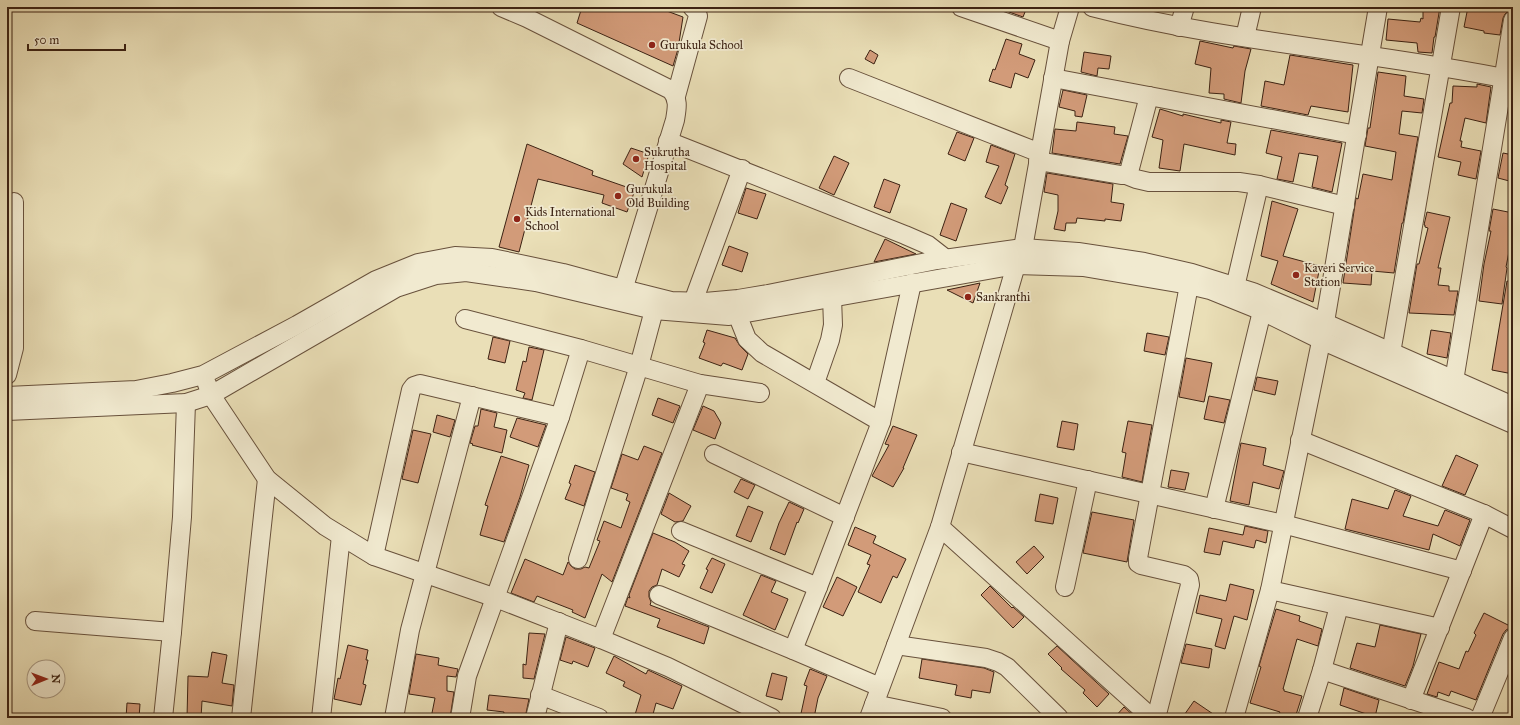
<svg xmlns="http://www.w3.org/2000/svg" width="1520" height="725" font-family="'IM FELL Great Primer',serif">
<rect width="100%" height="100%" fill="#eadfb7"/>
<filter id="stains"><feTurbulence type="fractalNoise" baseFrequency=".005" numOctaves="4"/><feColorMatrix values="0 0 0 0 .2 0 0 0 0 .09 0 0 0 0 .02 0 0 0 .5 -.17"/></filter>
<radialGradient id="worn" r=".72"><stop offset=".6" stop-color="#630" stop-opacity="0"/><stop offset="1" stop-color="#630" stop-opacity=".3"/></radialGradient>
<!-- building -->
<g fill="#d29b79" stroke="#3c2213">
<polygon points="582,7 656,7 683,17 678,49 673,66 577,23"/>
<polygon points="995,7 1027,7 1023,17"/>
<polygon points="1423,7 1440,7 1435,37 1434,37 1432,53 1418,52 1417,43 1386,40 1388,19 1420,22 1421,18 1423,19"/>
<polygon points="1468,7 1509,7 1508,11 1505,14 1503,18 1500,35 1484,33 1484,31 1464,27"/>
<polygon points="1006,39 1022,44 1019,54 1035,60 1028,78 1015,73 1011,88 989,81 993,69 995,70"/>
<polygon points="1200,41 1233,48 1234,46 1251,49 1245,71 1241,103 1224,99 1224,94 1209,93 1211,68 1195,64"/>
<polygon points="870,50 878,55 874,64 865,59"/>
<polygon points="1084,52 1111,56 1109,69 1098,68 1097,76 1081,72"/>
<polygon points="1290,55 1353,65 1348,112 1311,106 1308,115 1261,106 1265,81 1284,85"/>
<polygon points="1378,72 1406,76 1404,96 1424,99 1422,113 1402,111 1399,134 1418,137 1403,223 1402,223 1394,273 1372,271 1371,285 1343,283 1356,198 1358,199 1363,174 1392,180 1396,152 1365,146 1368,128 1370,128"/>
<polygon points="1477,84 1491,87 1486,123 1465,118 1460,141 1462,141 1461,147 1481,151 1476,179 1458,175 1461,162 1438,157 1450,103 1452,103 1453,86 1477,87"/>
<polygon points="1063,90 1087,95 1082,117 1075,116 1075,111 1059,107"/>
<polygon points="1160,109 1183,116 1183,114 1221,123 1221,120 1231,122 1227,143 1236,144 1235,155 1184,144 1180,171 1159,168 1163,140 1152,137"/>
<polygon points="1077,122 1115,127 1114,134 1128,136 1120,164 1052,153 1055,129 1076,131"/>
<polygon points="1271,130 1342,143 1332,192 1312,187 1318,156 1299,153 1293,182 1277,179 1282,157 1266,153"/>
<polygon points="957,132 974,138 965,161 948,154"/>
<polygon points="527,144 593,171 592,175 635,190 627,212 602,203 604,195 538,179 519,252 499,247"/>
<polygon points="991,145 1015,154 1005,185 1008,187 1001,204 985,197 999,166 986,162"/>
<polygon points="631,148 649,154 642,177 623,164"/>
<polygon points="1503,153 1513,155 1513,182 1498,178"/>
<polygon points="834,156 849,163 834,195 819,188"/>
<polygon points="1047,173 1113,184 1111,202 1124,204 1121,221 1105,219 1105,221 1077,218 1076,223 1066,223 1065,231 1054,229 1058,211 1058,195 1044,192"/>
<polygon points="884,179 900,185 890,213 874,207"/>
<polygon points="746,188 766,194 757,219 738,213"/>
<polygon points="1272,201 1298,209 1283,256 1320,266 1313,302 1271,284 1278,261 1261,256"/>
<polygon points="951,203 967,209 956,241 940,235"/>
<polygon points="1493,209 1513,213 1513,231 1506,267 1507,268 1502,304 1479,301 1484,264 1491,231 1489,231"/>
<polygon points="1427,212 1450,217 1438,268 1441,268 1438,285 1449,286 1449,291 1458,291 1454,315 1409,313 1417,264 1419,264 1428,228 1425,227 1425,225 1424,225"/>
<polygon points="885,239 916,254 874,262"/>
<polygon points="729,246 748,253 742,272 722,265"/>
<polygon points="1507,281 1513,282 1513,374 1492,370"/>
<polygon points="980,283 973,303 947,290"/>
<polygon points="707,330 735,338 740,346 748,354 742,370 723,363 721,366 699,358 705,343 703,342"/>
<polygon points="1431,330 1451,333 1447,358 1427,354"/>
<polygon points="1147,333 1169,337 1165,355 1144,351"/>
<polygon points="493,337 510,341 505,363 488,359"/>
<polygon points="529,347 544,350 532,400 523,398 525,393 516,390 523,361 526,362"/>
<polygon points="1186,358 1212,363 1204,402 1179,397"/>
<polygon points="1257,377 1278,381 1275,395 1254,390"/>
<polygon points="1209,396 1230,400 1224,423 1204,419"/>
<polygon points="658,398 680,406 673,423 652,415"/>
<polygon points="703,406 714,411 721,423 715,439 693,430"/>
<polygon points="481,409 497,413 494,427 507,430 502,453 472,445 473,444 470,443 475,426 478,426"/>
<polygon points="437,415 455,420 450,437 433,432"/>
<polygon points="517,418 546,425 538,447 510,437"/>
<polygon points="1062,421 1078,424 1074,450 1057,447"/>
<polygon points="1128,421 1152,425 1142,482 1122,477 1126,453 1122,452"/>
<polygon points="893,426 917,435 903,468 904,468 893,487 872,476 889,445 885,444"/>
<polygon points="413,430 431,434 418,483 402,479"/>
<polygon points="1241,443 1266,448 1263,465 1284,471 1279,489 1253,482 1249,505 1230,501"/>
<polygon points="644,446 662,453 612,582 602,574 585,618 572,612 573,610 537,596 534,602 511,593 525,559 563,575 568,562 571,566 575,569 581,569 585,567 589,568 600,541 597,540 604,521 621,528 630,502 626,500 628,494 611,488 622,454 638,460"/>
<polygon points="1456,455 1478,465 1465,495 1442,486"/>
<polygon points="501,456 529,465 520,497 504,542 480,535 488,506 485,505"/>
<polygon points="575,465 595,472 584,506 565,499 571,484 569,483"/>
<polygon points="1171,470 1189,473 1185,490 1168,487"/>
<polygon points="741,479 755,485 748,499 734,492"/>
<polygon points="1395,490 1411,496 1403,516 1438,526 1445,510 1470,520 1460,546 1433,534 1429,550 1345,529 1352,499 1388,509"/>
<polygon points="669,493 691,506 683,521 675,522 661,514"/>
<polygon points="1040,494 1058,498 1053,524 1035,521"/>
<polygon points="789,502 804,509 798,523 797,522 785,555 770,549 779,523"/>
<polygon points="748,506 763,512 751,542 736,536"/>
<polygon points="1092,512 1134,520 1127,562 1083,553"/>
<polygon points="1245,526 1268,531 1266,543 1256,540 1254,548 1223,541 1220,555 1204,552 1209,528 1243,535"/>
<polygon points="855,527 876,536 873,543 906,559 897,578 893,576 881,603 858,592 870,565 867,564 871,555 848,545"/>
<polygon points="653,533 675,542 689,551 682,564 685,565 679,577 662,569 657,585 652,587 649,591 649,597 651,602 650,605 709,627 704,644 657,627 660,619 625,606 628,597 630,598 629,595"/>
<polygon points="1034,546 1044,557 1027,574 1016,562"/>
<polygon points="712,558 725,564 712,593 700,588 708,570 706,569"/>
<polygon points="761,575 776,581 771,592 788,599 775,630 743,615"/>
<polygon points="837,577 857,587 843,616 823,607"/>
<polygon points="1230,584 1254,590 1247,620 1234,616 1225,649 1215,646 1222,619 1196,613 1200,595 1226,601"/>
<polygon points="990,586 1012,608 1013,607 1024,617 1013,628 981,595"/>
<polygon points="1276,609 1300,616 1299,621 1322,629 1318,646 1297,639 1283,689 1284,689 1284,691 1302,696 1295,718 1279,714 1280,712 1250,703 1261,667 1259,666"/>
<polygon points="1484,613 1512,627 1506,630 1503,634 1476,700 1451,691 1449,696 1438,692 1437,697 1427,694 1439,662 1459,669 1466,651 1468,652 1476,635 1474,633"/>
<polygon points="1380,625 1421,634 1413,666 1405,686 1350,668 1357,643 1375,647"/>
<polygon points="529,633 545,634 534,679 523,678 523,664 526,665"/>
<polygon points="566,637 595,648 588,667 573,661 572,664 560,660"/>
<polygon points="1186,644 1212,649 1209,668 1181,663"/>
<polygon points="348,645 368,650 366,660 368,660 363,684 366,685 361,705 334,699 338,678 340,679"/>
<polygon points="1057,646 1109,694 1097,707 1083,693 1085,690 1061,669 1062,668 1048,654"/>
<polygon points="212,652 227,655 222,683 234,685 232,706 202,701 201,718 187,718 188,676 208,677"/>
<polygon points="416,654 439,658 438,665 458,669 456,677 447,676 447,691 454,692 450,718 431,718 435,698 409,694"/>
<polygon points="614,656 646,674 648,670 682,686 673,709 656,703 652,718 634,718 641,695 623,686 625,682 606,673"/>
<polygon points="922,659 984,668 994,672 990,693 972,690 971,698 955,695 957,685 919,678"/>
<polygon points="810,669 827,676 818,698 814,718 800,718 807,686 804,685"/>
<polygon points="772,673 787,677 782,700 766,696"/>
<polygon points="1344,688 1379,700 1375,717 1340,705"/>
<polygon points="489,695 529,699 525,718 503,718 504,712 487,710"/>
<polygon points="1194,701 1219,718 1182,718"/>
<polygon points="127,703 140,704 139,718 126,718"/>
<polygon points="1124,707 1136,718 1114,718"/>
<polygon points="1420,714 1431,717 1431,718 1419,718"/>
</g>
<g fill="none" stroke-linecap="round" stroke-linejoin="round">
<!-- minor casing -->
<g stroke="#68513c" stroke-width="20">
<g id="minor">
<path d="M501,7L527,18L671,90C679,100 677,108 675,120L620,300"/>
<polyline points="961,7 1060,41"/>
<path d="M1092,7C1230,43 1373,51 1513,80"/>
<polyline points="1179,27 1185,7"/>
<polyline points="1245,37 1252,7"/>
<polyline points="849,78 1040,153"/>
<polyline points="1053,78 1357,135"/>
<polyline points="676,96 698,16 696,11 692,7"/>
<polyline points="668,141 905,235 928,245 946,259"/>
<polyline points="1038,161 1121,175 1126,175 1129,172 1149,96"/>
<polyline points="1126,175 1136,179 1149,182 1239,182 1259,185 1345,206"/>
<polyline points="1235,287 1259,185"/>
<polyline points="693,302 742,169"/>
<polyline points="737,314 747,339 762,353 881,422"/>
<polyline points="465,319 581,349 700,384 760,393"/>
<polyline points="1391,353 1451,7"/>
<polyline points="7,375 14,348 14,202"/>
<polyline points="1454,381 1513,20"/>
<polyline points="815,383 830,340 833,325 832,297"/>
<polyline points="207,384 211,395 267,479 325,526 374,556 496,598 601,639 668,667 772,718"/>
<polyline points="7,396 136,390 172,383 203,375 297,325 376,280 418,263 455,256 492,258 563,273 607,285 671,301 705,302 738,299 768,294 937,260 1023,248 1078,252 1144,262 1192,273 1253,292 1305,314 1513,406"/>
<polyline points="7,411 186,403 211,395 396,288 436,275 466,272 536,282 654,310 729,316 1016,265 1083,267 1189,285 1210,290 1262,311 1321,340 1513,424"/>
<polyline points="1300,440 1484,514 1513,529"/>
<polyline points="961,452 1283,524 1462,571"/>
<polyline points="714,454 845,517"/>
<polyline points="1214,509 1262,311"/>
<polyline points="940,527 1152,718"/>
<polyline points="681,531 818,587"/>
<polyline points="374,556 411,390 414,386 420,384 560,417"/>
<polyline points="578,559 639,366 654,310"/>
<polyline points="1065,587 1088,480"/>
<polyline points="1270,590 1440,628"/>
<polyline points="659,595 793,650 880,687"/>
<polyline points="35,621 172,632"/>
<polyline points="601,639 700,384"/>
<polyline points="896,645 986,658 998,662 1007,667 1059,718"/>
<polyline points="793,650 818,587 881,422 912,283"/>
<polyline points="1322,670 1467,718"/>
<polyline points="540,695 599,718"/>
<polyline points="1411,700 1484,514"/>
<polyline points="874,704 942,718"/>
<polyline points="163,718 172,632 182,517 186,403"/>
<polyline points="241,718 267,479"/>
<polyline points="321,718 341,536"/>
<polyline points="394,718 410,630 472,396"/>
<polyline points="460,718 467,676 560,417 581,349"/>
<polyline points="535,718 559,622"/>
<polyline points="869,718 940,527 1016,265 1023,248 1060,41 1070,7"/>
<polyline points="1156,718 1190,585 1189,579 1184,575 1141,565 1138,563 1138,558 1189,285"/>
<polyline points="1234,718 1270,590 1325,322 1378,7"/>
<polyline points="1307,718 1322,670 1339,606"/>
<polyline points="1480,718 1513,638"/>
</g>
</g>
<!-- minor -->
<use href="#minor" stroke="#f1ead0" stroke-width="18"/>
</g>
<!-- markers -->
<g fill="#8f2418" stroke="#f1ead0" stroke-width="1.5">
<circle cx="652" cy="45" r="4"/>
<circle cx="636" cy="159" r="4"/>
<circle cx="618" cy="196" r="4"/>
<circle cx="517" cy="219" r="4"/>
<circle cx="1296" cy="275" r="4"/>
<circle cx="968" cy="297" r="4"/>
</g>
<g text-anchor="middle" stroke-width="3.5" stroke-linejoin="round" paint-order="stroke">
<!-- poi labels -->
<g font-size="12" fill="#3c2213" stroke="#f1ead0" text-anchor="start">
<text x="660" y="49">Gurukula School</text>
<text x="644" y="156">Sukrutha<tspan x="644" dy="14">Hospital</tspan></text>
<text x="626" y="193">Gurukula<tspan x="626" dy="14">Old Building</tspan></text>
<text x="525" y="216">Kids International<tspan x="525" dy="14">School</tspan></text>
<text x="1304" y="272">Kaveri Service<tspan x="1304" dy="14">Station</tspan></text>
<text x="976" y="301">Sankranthi</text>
</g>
</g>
<!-- margin -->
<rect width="1520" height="725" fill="none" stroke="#eadfb7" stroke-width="24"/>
<rect x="8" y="8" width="1504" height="709" fill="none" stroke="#3c2213" stroke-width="2"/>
<rect x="12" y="12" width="1496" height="701" fill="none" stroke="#3c2213"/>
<!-- north arrow -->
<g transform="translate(46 679) rotate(89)"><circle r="19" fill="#f1ead0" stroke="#a99a84"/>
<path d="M0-3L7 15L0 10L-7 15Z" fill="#8f2418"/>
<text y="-6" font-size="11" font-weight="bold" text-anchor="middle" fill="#3c2213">N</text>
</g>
<!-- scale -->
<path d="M28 44v6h97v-6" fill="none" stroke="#3c2213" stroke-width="2"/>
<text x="34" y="44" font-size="12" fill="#3c2213" stroke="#f1ead0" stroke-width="3" paint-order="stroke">50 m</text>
<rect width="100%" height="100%" filter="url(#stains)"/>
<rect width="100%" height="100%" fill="url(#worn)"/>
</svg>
